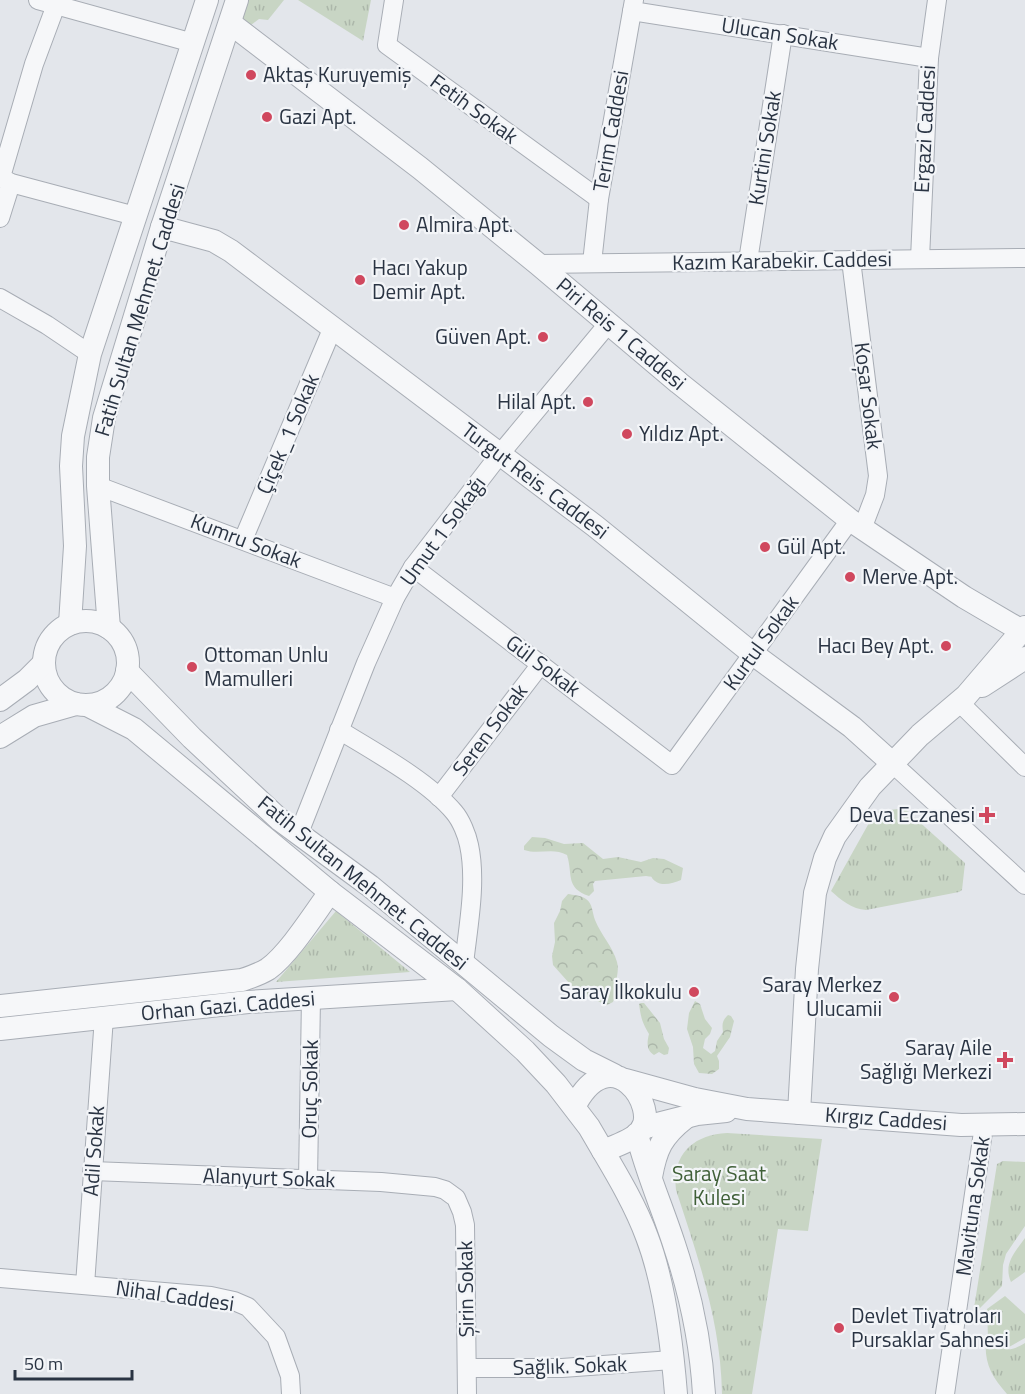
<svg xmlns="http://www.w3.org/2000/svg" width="1025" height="1394" font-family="'Titillium Web',sans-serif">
<defs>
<pattern id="grass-tufts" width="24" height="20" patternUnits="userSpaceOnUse" patternTransform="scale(1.5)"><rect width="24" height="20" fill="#c8d5c4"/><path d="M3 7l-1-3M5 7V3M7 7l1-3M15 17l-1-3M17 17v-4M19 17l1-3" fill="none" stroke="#acb7aa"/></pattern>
<pattern id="forest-crowns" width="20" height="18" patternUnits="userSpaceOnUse" patternTransform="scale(1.5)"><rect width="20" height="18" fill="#c8d5c4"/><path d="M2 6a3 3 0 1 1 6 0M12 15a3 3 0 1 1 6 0" fill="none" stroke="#acb7aa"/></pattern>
</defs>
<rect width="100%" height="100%" fill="#e3e6eb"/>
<!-- grass -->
<g fill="url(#grass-tufts)">
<polygon points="246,0 284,0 268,20 259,19 247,28 241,24"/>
<polygon points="298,0 371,0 363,41"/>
<path d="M898,809H905L965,863L962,890L959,892L866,910C852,909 841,900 831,891L874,814L875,812Z"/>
<polygon points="336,911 410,972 276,982"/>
<path d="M727,1133L822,1139L808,1231L778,1229L752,1394H722C721,1323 698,1257 676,1190C672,1154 693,1135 727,1133Z"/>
<polygon points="1003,1161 1025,1162 1025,1226 1006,1254 1003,1265 1002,1286 977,1311 974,1308 997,1164"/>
<path d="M1025,1238V1272L1011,1282C1003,1264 1015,1252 1025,1238Z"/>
<polygon points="1005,1296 1025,1314 1025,1338 1009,1347 988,1337 987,1309"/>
<path d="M986,1339C1004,1349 1006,1354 1025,1343V1394H1007C991,1376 984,1363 986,1339Z"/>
</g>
<!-- forest -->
<g fill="url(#forest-crowns)">
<path d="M532,837L545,838L564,844L583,843L603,859L618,857L641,862L653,858L664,859L683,868L681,880C673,883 663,887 655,881C648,875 656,878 646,876L595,881L593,884L594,891L589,896C565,888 573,874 567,855C553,847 539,855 524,850V846Z"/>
<path d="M568,894C573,895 581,895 586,899C593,904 592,912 595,920C601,935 613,947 617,962C620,972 614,981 617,990L613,1002L607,1005L578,993L553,965L552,956L555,942L554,923L560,911L562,901Z"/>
<path d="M695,1001L700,1004L705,1019L712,1028L710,1034L705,1039L703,1048L711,1054L715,1051L717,1041L723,1032C722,1024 722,1021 728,1015L731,1016L734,1021L730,1037L717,1056L719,1061V1069L712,1074L699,1073L694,1064L693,1047L687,1029L689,1013Z"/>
<path d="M641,1003H644L660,1023L664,1039L669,1048L668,1054L664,1055L659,1052L654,1055C646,1050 647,1042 649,1034C642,1022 641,1018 639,1004Z"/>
</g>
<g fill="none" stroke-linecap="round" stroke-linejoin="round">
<!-- minor casing -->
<g stroke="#a8adb5" stroke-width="20">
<g id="minor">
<polyline points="38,0 193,43"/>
<polyline points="394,0 387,45 599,199"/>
<polyline points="632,11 929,58"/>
<polyline points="0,177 11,183 135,216"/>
<polyline points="1,177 34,64 56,5"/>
<polyline points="0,218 11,183"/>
<polyline points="920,259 929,58 937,0"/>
<polyline points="851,260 878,476 875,495 862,529"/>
<polyline points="748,261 783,34"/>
<polyline points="592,263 599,199 634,0"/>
<polyline points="538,264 1025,258"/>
<polyline points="0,298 47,325 90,354"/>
<polyline points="98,486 395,598"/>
<polyline points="243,540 333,327"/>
<polyline points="413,567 672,765 850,520"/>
<polyline points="959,702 1025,767"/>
<path d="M339,730C375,752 428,781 454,812C461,820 467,835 469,845C477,882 468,927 464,964"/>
<polyline points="892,763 1025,885"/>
<polyline points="439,797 541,664"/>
<polyline points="299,833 366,663 395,598 413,567 500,454 608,324"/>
<polyline points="92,1171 381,1182 435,1187 445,1190 456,1198 462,1212 465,1225 467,1394"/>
<polyline points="308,1180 311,998"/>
<polyline points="0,1278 211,1296 234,1301 248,1307 276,1337 290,1376 291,1394"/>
<polyline points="85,1285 104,1017"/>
<polyline points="467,1368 562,1368 672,1360"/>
<polyline points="945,1394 984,1125"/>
</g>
</g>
<!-- tertiary casing -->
<g stroke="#a8adb5" stroke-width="24">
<g id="tertiary">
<polyline points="230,23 420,168 538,264 679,383 850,520 964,597 1022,631"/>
<polyline points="162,227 214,241 231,251 595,526 753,654 852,727 892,763"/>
<circle cx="86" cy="663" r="42"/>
<polyline points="70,624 75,546 71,466 73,436 90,354 207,0"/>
<polyline points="109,628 98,486 98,457 104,418 162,227 237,0"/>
<polyline points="127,671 192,738 280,820 370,886 551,1036 584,1060 614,1075"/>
<polyline points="982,686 1025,658"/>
<polyline points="0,700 27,680 43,664"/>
<path d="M89,706L134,729L330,892L457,989L525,1051L556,1084L589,1127L603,1151C615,1146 631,1141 640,1132C661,1108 611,1035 574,1107"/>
<polyline points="0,737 34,716 76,704"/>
<path d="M0,1006L242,980C251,977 260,974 268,969C289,954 314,914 330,892"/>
<polyline points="0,1029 248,1002 457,989"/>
<polyline points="626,1080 695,1099 747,1109 961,1125 1025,1124"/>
<polyline points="799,1113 807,969 815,893 825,858 835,836 870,787 920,735 966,696 1025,627"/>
<polyline points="642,1128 697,1114 726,1111"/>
<path d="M637,1134C646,1171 662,1207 674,1244C690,1292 701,1343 704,1394"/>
<path d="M603,1151C619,1178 636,1207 647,1237C665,1284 672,1344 676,1394"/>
<path d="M651,1177C656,1149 662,1136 685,1118"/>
</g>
</g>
<!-- minor -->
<use href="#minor" stroke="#f6f7f9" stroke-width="18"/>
<!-- tertiary -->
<use href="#tertiary" stroke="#f6f7f9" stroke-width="22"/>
</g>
<!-- markers -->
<g fill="#d0485e" stroke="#f3f5f8" stroke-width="2">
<circle cx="251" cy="75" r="6"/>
<circle cx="267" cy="117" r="6"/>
<circle cx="404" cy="225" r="6"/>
<circle cx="360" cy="280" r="6"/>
<circle cx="543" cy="337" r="6"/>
<circle cx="588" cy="402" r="6"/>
<circle cx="627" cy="434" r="6"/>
<circle cx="765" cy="547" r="6"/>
<circle cx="850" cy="577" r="6"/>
<circle cx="946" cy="646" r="6"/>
<circle cx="192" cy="667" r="6"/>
<path d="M984 806h6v6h6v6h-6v6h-6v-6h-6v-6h6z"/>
<circle cx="694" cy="992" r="6"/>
<circle cx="894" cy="997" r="6"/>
<path d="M1002 1051h6v6h6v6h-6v6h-6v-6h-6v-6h6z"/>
<circle cx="839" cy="1328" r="6"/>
</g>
<g text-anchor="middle" stroke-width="4.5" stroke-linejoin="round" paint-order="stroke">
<!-- street labels -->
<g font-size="21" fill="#2a3443" stroke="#f3f5f8">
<text transform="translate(780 34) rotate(9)" y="7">Ulucan Sokak</text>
<text transform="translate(474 109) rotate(36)" y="7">Fetih Sokak</text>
<text transform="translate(925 129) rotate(-87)" y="7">Ergazi Caddesi</text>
<text transform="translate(611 131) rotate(-80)" y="7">Terim Caddesi</text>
<text transform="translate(765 148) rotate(-81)" y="7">Kurtini Sokak</text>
<text transform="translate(782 261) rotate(-1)" y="7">Kazım Karabekir. Caddesi</text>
<text transform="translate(140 310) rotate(-73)" y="7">Fatih Sultan Mehmet. Caddesi</text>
<text transform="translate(621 334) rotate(40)" y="7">Piri Reis 1 Caddesi</text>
<text transform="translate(868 396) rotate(83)" y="7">Koşar Sokak</text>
<text transform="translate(288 434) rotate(-67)" y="7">Çiçek_1 Sokak</text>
<text transform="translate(535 481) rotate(37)" y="7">Turgut Reis. Caddesi</text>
<text transform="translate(443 531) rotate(-54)" y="7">Umut 1 Sokağı</text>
<text transform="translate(246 541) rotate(21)" y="7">Kumru Sokak</text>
<text transform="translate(761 643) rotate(-54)" y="7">Kurtul Sokak</text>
<text transform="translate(543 666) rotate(37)" y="7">Gül Sokak</text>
<text transform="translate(490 730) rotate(-53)" y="7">Seren Sokak</text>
<text transform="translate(363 883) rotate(39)" y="7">Fatih Sultan Mehmet. Caddesi</text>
<text transform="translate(228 1006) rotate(-5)" y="7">Orhan Gazi. Caddesi</text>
<text transform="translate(310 1089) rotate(-89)" y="7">Oruç Sokak</text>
<text transform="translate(886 1119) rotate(4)" y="7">Kırgız Caddesi</text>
<text transform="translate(94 1151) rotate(-86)" y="7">Adil Sokak</text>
<text transform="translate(269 1178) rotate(2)" y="7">Alanyurt Sokak</text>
<text transform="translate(973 1206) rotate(-82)" y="7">Mavituna Sokak</text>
<text transform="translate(466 1289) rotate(-91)" y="7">Şirin Sokak</text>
<text transform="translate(175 1296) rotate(8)" y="7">Nihal Caddesi</text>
<text transform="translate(570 1366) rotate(-2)" y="7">Sağlık. Sokak</text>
</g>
<!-- poi labels -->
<g font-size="21" fill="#2a3443" stroke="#f3f5f8" text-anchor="start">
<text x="263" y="82">Aktaş Kuruyemiş</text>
<text x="279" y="124">Gazi Apt.</text>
<text x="416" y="232">Almira Apt.</text>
<text x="372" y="275">Hacı Yakup<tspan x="372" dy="24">Demir Apt.</tspan></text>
<text x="531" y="344" text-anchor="end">Güven Apt.</text>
<text x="576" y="409" text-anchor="end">Hilal Apt.</text>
<text x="639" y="441">Yıldız Apt.</text>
<text x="777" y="554">Gül Apt.</text>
<text x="862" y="584">Merve Apt.</text>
<text x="934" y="653" text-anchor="end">Hacı Bey Apt.</text>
<text x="204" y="662">Ottoman Unlu<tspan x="204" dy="24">Mamulleri</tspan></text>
<text x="975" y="822" text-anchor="end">Deva Eczanesi</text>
<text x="882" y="992" text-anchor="end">Saray Merkez<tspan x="882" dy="24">Ulucamii</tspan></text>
<text x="682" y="999" text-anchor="end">Saray İlkokulu</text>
<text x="992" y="1055" text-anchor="end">Saray Aile<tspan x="992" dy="24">Sağlığı Merkezi</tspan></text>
<text x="851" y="1323">Devlet Tiyatroları<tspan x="851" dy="24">Pursaklar Sahnesi</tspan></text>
</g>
<!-- park labels -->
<g font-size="21" fill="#3f5f37" stroke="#f3f5f8">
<text x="719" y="1181">Saray Saat<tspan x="719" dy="24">Kulesi</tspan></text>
</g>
</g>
<!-- scale -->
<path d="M15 1370v9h117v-9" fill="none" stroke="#2a3443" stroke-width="3"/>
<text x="24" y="1370" font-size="18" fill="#2a3443" stroke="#f3f5f8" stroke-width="4.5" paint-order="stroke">50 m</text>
</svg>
